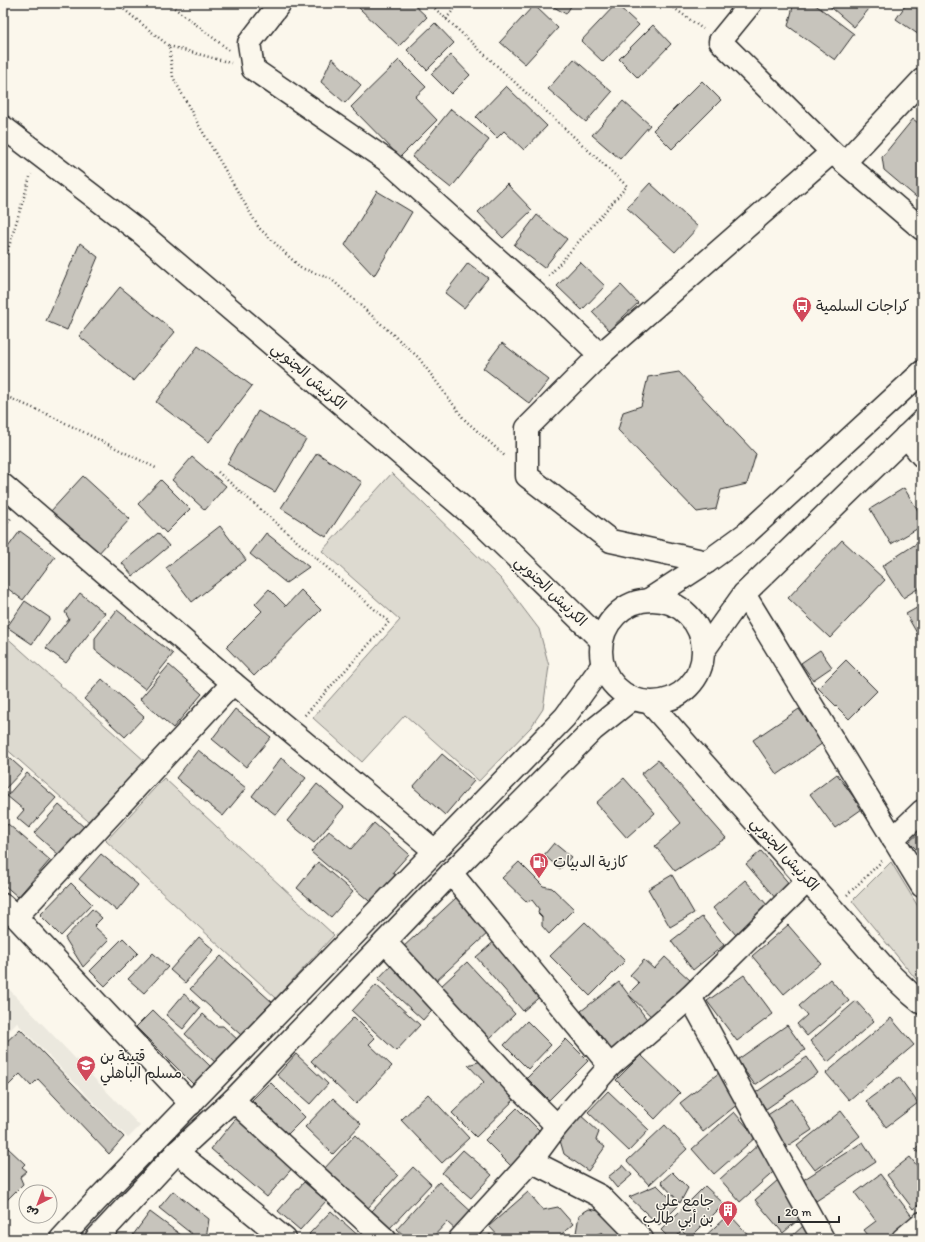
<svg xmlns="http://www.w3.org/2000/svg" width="925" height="1242" font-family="Itim,'Playpen Sans Arabic',sans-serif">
<rect width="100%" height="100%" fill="#fbf7ec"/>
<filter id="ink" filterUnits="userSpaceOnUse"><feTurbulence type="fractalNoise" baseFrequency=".025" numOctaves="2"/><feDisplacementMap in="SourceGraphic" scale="8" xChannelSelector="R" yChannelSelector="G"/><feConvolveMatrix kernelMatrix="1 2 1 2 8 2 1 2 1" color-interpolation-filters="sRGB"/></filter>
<g filter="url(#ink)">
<!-- built -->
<polygon fill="#ebe8de" points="3,983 140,1126 128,1138 17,1023 3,1037"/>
<!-- green -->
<g fill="#dddad0" stroke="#84827e">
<polygon points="392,473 501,579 539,629 549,666 543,709 531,727 479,781 405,715 362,762 313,718 400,620 322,551"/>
<polygon points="3,634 145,761 88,821 3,746"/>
<polygon points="164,778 334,935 276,998 106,841"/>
<polygon points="891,862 922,913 922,983 915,978 852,901"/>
</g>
<!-- building -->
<g fill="#c7c4bc" stroke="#2b2b2b">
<polygon points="363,3 412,3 427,17 399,46 359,8"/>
<polygon points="547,3 573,3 566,14"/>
<polygon points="794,3 813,3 854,34 835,60 788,26"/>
<polygon points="826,3 874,3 854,27"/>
<polygon points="907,3 922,3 922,37 896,19"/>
<polygon points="616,4 639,25 603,62 581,41"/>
<polygon points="534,5 558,28 525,64 500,42"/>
<polygon points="435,23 454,43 427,70 407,50"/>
<polygon points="653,25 671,44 638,78 619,59"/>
<polygon points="451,55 470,75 451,94 431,74"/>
<polygon points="332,58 361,85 345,103 321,82"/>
<polygon points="574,59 612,92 586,122 548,89"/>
<polygon points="399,60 426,87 415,97 437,120 400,157 351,107"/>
<polygon points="702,81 721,100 672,149 653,130"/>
<polygon points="506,86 547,126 524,150 504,131 497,138 476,117"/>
<polygon points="623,101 650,125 620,159 592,135"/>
<polygon points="451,109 489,140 451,188 412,157"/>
<polygon points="913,119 922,126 922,202 884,170 882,157"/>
<polygon points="650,183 698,227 675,252 627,208"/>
<polygon points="507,184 532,210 503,238 478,212"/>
<polygon points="377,191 412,212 374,276 345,245"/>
<polygon points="537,215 567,239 544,268 514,245"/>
<polygon points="80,243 98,257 67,330 46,321"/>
<polygon points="580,262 605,286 582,310 557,286"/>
<polygon points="468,263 488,278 464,308 445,293"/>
<polygon points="621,285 638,303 609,330 592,312"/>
<polygon points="120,287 175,332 134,381 79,336"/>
<polygon points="502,343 549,380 530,404 483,368"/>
<polygon points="198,346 252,386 209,442 156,402"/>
<polygon points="679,372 756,454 747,484 721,490 716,509 697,512 618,430 623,412 641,406 648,377"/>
<polygon points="258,411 306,439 275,492 227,464"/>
<polygon points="317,453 362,482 326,537 281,508"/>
<polygon points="192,457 226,486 205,510 172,480"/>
<polygon points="83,476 130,519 97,555 50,512"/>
<polygon points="161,480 190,509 166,533 138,504"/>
<polygon points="904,488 922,517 922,526 891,544 870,509"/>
<polygon points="220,526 246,560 192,602 166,568"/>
<polygon points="20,531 55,557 23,600 3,585 3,554"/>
<polygon points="158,533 169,546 133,576 122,563"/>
<polygon points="266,533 309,567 286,583 250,554"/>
<polygon points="842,540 885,580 830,638 788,598"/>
<polygon points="922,540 922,586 903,598 882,566"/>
<polygon points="269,589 286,606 301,590 321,610 254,676 226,647 262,611 255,604"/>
<polygon points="80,593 105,613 66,663 46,648 69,619 65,612"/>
<polygon points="25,601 50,618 32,644 7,627"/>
<polygon points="922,605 922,642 906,614"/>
<polygon points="117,610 173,654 145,689 95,650 95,638"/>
<polygon points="820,650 832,667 813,680 801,663"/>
<polygon points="846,660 877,691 849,719 818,688"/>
<polygon points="169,665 202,694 173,728 140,699"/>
<polygon points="102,679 144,717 125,737 84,699"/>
<polygon points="235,709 271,737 246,767 212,739"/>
<polygon points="799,709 823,743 777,775 753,740"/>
<polygon points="198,750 246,788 223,816 176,778"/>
<polygon points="3,752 23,770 4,790 3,788"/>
<polygon points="442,754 474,781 445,815 413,787"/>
<polygon points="281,758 306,778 276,815 252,796"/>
<polygon points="658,760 726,838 675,871 655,846 681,823 641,774"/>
<polygon points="27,773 56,798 29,828 17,818 24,810 7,796"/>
<polygon points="837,774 862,809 835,828 810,794"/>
<polygon points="624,778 655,813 627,838 596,803"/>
<polygon points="317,784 344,807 314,843 287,821"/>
<polygon points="59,805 84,827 59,855 34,833"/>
<polygon points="374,823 409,854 393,872 397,880 375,906 311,852 329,831 351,849"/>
<polygon points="8,824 50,860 18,897 3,884 3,830"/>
<polygon points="922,830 922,855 909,842"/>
<polygon points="554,843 571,857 560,869 544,855"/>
<polygon points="761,851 792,887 777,900 746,864"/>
<polygon points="101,854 138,885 117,911 79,879"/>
<polygon points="318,862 353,892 331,917 297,888"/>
<polygon points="519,862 543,886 552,888 574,909 549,934 542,926 542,917 538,913 539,909 532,900 527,902 502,878"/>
<polygon points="672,875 694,913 670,927 648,889"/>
<polygon points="745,880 768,906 736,935 713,908"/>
<polygon points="71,883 92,904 61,936 40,915"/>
<polygon points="457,897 489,932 434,983 402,948"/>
<polygon points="92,909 102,918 94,926 109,940 83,967 65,938"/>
<polygon points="702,917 724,945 693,970 671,941"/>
<polygon points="585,922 625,961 590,996 550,956"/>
<polygon points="788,925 821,963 784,994 752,956"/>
<polygon points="199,937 214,950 185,983 170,970"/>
<polygon points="123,938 138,953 105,986 90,971"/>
<polygon points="496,940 543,994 523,1011 476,957"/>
<polygon points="153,953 168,967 144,993 128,979"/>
<polygon points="221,956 272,1002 241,1035 190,989"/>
<polygon points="665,957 691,981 655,1020 628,994 639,983 630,975 644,960 654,969"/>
<polygon points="467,962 515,1014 489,1039 441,986"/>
<polygon points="393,963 438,1003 423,1020 378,979"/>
<polygon points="744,975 773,1014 737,1041 707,1001"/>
<polygon points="830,979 849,1001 807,1036 797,1024 807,1015 799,1006"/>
<polygon points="619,982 649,1022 612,1051 581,1011"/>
<polygon points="376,985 420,1025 396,1051 352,1011"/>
<polygon points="184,994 200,1008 183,1029 166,1015"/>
<polygon points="856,1001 874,1021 828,1062 810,1041"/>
<polygon points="153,1010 212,1068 195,1086 136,1027"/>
<polygon points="203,1014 216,1026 223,1026 239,1041 217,1064 185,1034"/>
<polygon points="354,1017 375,1038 369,1044 392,1066 356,1104 311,1061"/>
<polygon points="891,1018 914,1045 849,1100 826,1073"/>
<polygon points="527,1021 551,1045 528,1069 504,1045"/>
<polygon points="787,1025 805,1050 755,1085 737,1060"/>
<polygon points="20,1029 124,1137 109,1154 38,1079 31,1086 20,1074 3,1091 3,1045"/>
<polygon points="566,1039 588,1061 549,1100 527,1078"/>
<polygon points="296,1054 328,1084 310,1104 277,1075"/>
<polygon points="641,1055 680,1093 655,1119 616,1080"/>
<polygon points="807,1057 818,1073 766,1109 755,1093"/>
<polygon points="485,1060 519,1095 476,1137 452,1113 484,1082 468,1065"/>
<polygon points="720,1072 743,1100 703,1132 680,1103"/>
<polygon points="899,1077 918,1103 886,1127 866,1101"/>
<polygon points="270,1082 305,1117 287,1135 252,1100"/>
<polygon points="608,1091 649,1130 629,1151 588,1112"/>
<polygon points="428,1094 469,1138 442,1163 401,1120"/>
<polygon points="333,1098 361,1124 333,1154 305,1127"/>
<polygon points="792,1099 812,1130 786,1147 766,1116"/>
<polygon points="517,1108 544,1135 512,1167 485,1140"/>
<polygon points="841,1111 860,1136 815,1170 797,1146"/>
<polygon points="734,1112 756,1137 714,1174 692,1149"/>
<polygon points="579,1114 599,1132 596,1140 605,1147 588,1171 564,1154 559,1137"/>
<polygon points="238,1116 295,1165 267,1197 211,1149"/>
<polygon points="665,1125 687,1149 649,1185 627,1161"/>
<polygon points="355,1135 398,1175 367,1209 324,1169"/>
<polygon points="863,1142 876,1162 816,1201 803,1180"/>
<polygon points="760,1143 780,1166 740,1202 720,1179"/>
<polygon points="922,1143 922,1157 915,1149"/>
<polygon points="8,1148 25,1164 22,1167 27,1171 20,1177 23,1184 3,1204 3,1153"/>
<polygon points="463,1150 492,1175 471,1198 442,1173"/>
<polygon points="910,1157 922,1172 922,1202 913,1209 887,1175"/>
<polygon points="623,1165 632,1175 617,1188 608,1177"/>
<polygon points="413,1167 431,1184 390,1228 372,1211"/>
<polygon points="672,1172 688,1188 680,1203 661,1182"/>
<polygon points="880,1174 914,1219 887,1239 871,1239 864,1230 876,1221 855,1193"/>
<polygon points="778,1180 806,1213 783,1233 755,1200"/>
<polygon points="304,1182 326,1201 300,1230 278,1211"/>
<polygon points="439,1182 475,1215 459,1233 447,1222 431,1239 408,1239 397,1229"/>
<polygon points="657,1185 678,1206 659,1225 629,1197"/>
<polygon points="705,1186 724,1204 689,1239 682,1231 674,1239 670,1239 661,1230"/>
<polygon points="173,1191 209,1219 206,1239 198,1239 159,1208"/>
<polygon points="528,1192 543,1210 558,1207 573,1224 556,1239 501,1239 489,1226"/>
<polygon points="589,1209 604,1212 623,1231 615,1239 609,1239 602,1232 588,1239 583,1239 576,1233 579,1215"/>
<polygon points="331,1211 362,1239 314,1239 309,1234"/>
<polygon points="150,1212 181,1235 177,1239 137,1239 133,1235"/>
<polygon points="729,1214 752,1239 702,1239"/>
<polygon points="805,1224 818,1239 789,1239"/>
<polygon points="490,1234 495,1239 484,1239"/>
</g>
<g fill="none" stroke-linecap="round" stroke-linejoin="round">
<!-- minor casing -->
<g stroke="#2b2b2b" stroke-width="25">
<g id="minor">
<polyline points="280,3 249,43 253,69 389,162 534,292 600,355"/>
<polyline points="751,3 720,41 832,152 922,229"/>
<polyline points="845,162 922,80"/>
<polyline points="906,436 922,456"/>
<polyline points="3,485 233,683 435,851"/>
<polyline points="707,562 611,541 527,476 527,428 600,355 832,152"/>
<polyline points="744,594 922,886"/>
<polyline points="893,839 922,811"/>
<polyline points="451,873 610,1066"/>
<polyline points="3,905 16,917 191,1104"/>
<polyline points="16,917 233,683"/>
<polyline points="385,942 521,1090 557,1126"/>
<polyline points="690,997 823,1239"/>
<polyline points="233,1100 385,1239"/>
<polyline points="177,1152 285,1239"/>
<polyline points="531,1161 600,1196 642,1239"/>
<polyline points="460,1239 531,1161 557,1126 610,1066 690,997 808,880"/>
<polyline points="903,1239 922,1223"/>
</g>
</g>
<!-- major casing -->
<g stroke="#2b2b2b" stroke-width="25">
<g id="major">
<polyline points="3,127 140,232 481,523 601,640"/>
<polyline points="650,599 707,562 747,533 922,372"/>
<circle cx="652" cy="651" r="51"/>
<polyline points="704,650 744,594 922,421"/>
<polyline points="650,703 892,976 911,994 922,1003"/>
<polyline points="61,1239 97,1200 565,717 602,666"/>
<polyline points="96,1239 177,1152 233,1100 451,873 593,730 632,699"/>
</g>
</g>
<!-- path -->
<g stroke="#2b2b2b" stroke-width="2.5" stroke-dasharray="1 3" stroke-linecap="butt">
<polyline points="114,3 121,7 169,46 173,77 197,122 259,228 301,268 331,279 418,357 464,419 506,457"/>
<polyline points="168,3 229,50"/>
<polyline points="429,3 627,186 548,277"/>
<polyline points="667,3 703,29"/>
<polyline points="446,19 459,3"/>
<polyline points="169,46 231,63"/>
<polyline points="3,266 31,174"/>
<polyline points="3,395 51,416 158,469"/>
<polyline points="218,472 389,622 304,716"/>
<polyline points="3,529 11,518"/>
<polyline points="847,895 882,861"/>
</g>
<!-- minor -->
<use href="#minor" stroke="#fbf7ec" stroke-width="22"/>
<!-- major -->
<use href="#major" stroke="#fbf7ec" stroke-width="22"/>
</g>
</g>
<!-- icons -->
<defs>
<g id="bus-pin" transform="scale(1)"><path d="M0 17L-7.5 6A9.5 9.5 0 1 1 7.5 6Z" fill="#d1495b" stroke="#fbf7ec"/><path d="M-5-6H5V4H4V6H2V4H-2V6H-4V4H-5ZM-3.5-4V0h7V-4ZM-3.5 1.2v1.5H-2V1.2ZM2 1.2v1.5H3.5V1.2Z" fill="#fff"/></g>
<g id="fuel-pin" transform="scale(1)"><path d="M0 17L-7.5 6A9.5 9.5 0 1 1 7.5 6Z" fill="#d1495b" stroke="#fbf7ec"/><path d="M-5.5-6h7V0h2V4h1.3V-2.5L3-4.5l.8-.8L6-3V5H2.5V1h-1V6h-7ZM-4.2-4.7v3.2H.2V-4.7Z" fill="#fff"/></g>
<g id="school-pin" transform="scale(1)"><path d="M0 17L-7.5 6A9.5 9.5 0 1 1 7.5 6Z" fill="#d1495b" stroke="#fbf7ec"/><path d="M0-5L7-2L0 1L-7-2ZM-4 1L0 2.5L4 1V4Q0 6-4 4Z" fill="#fff"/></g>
<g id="building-pin" transform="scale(1)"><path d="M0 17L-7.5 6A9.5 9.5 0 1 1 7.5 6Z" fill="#d1495b" stroke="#fbf7ec"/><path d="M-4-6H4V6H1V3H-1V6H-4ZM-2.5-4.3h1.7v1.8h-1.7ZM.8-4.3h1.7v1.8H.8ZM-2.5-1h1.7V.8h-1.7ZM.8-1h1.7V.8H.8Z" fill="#fff"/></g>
</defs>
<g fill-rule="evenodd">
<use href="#bus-pin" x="802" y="306"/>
<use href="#fuel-pin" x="539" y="862"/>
<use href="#school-pin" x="86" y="1065"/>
<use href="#building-pin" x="728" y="1210"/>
</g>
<g text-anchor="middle" stroke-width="3" stroke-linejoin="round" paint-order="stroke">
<!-- poi labels -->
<g font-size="15" fill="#2b2b2b" stroke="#fbf7ec" text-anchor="start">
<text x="816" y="311">كراجات السلمية</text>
<text x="553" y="867">كازية الدبيات</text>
<text x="100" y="1061">قتيبة بن<tspan x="100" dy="17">مسلم الباهلي</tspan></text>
<text x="714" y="1206" text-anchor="end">جامع علي<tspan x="714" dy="17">بن أبي طالب</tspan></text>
</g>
<!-- street labels -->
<g font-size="15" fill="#2b2b2b" stroke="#fbf7ec">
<text transform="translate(309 376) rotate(41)" y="5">الكرنيش الجنوبي</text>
<text transform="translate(551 591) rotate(44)" y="5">الكرنيش الجنوبي</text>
<text transform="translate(785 854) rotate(48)" y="5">الكرنيش الجنوبي</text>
</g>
</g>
<!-- margin -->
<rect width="925" height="1242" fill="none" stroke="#fbf7ec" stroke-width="16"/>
<rect x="8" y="8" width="909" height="1226" fill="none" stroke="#2b2b2b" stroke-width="1.5" filter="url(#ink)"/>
<!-- north arrow -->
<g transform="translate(38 1204) rotate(222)"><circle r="19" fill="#fbf7ec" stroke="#a8a59f"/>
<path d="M0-3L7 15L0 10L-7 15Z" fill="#d1495b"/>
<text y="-6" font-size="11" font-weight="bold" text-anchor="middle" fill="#2b2b2b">ش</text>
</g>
<!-- scale -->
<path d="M779 1216v6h60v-6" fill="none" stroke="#2b2b2b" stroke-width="2"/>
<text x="785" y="1216" font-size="12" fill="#2b2b2b" stroke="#fbf7ec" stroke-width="3" paint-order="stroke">20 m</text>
</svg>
